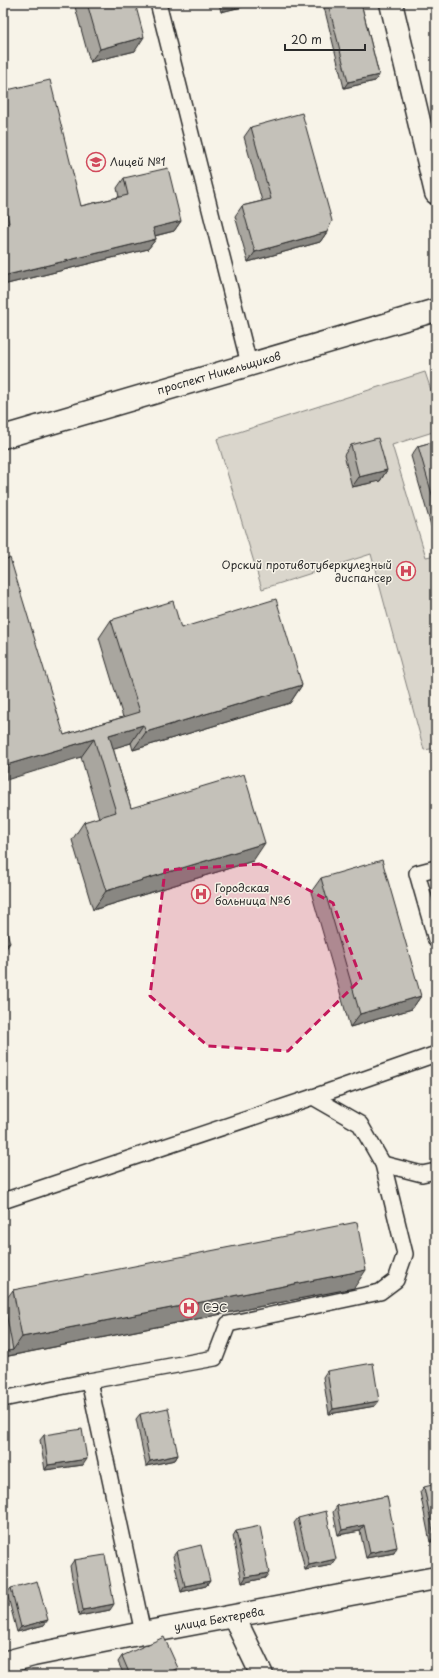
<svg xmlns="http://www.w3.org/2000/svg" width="439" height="1678" font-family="'Playpen Sans',sans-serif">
<rect width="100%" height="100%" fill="#f7f3e8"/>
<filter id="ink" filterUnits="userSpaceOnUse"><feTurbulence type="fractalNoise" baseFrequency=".025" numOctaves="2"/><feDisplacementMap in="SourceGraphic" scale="8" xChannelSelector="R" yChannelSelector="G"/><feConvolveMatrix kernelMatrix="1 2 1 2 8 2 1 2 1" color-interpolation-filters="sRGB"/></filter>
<g filter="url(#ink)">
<!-- green -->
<polygon fill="#dad6cc" stroke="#82807c" points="425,372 436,405 436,431 392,445 426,557 436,555 436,748 424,750 371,554 262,589 217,439"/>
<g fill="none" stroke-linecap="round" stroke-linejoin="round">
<!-- service casing -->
<g stroke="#2b2b2b" stroke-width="18">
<g id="service">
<polyline points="158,3 249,364"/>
<polyline points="436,868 417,873 436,940"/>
<polyline points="383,1164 422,1174 436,1171"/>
<polyline points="3,1201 313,1097 436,1054"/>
<polyline points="89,1381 143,1633"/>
<polyline points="3,1399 89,1381 215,1358 228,1324 380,1292 396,1280 405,1254 383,1164 360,1124 313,1097"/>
</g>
</g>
<!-- minor casing -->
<g stroke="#2b2b2b" stroke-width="25">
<g id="minor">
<polyline points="391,3 436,193"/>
<polyline points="3,437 436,310"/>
<polyline points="234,1617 262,1675"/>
<polyline points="3,1663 33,1655 143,1633 436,1578"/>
</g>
</g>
<!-- service -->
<use href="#service" stroke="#f7f3e8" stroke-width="15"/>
<!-- minor -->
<use href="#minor" stroke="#f7f3e8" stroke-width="22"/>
</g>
<!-- wall -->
<g fill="#a9a69f" stroke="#2b2b2b">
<polygon points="74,3 135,3 135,51 90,62"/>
<polygon points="219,3 257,3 221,12"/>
<polygon points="323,3 361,3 379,75 375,81 344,88"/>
<polygon points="3,91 81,206 119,197 117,188 124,178 181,221 174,231 155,236 156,239 148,249 3,285"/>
<polygon points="251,127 327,232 320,242 248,262 235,216 242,206 262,201 244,137"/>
<polygon points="436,441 436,543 411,456 418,446"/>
<polygon points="351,445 387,470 380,481 352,487 344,455"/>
<polygon points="111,620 181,628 302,685 290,703 133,750 131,743 113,748 131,808 253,861 93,910 72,840 84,822 99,818 81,757 64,735 123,717 99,638"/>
<polygon points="321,878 421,996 412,1009 350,1027 311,892"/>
<polygon points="354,1288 4,1357 8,1380 3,1387 3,1302 4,1302 13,1290"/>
<polygon points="327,1371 375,1406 329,1414 323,1377"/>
<polygon points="140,1414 178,1455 175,1460 146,1466 136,1419"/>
<polygon points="44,1435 83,1465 45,1470 40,1440"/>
<polygon points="424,1487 436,1541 430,1542 420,1492"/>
<polygon points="387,1496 394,1553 366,1558 360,1531 338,1535 333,1512 337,1506"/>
<polygon points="298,1518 336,1559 332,1565 305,1570 294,1523"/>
<polygon points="236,1531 265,1578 242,1583 233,1536"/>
<polygon points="177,1551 210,1581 206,1586 181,1592 173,1556"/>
<polygon points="74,1560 110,1610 79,1616 70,1566"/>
<polygon points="11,1588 44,1625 17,1632 7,1593"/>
<polygon points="122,1656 178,1668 174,1674 171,1675 124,1675 118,1662"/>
</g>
<!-- shaded-wall -->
<g fill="#898782" stroke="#2b2b2b">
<polygon points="228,3 257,3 221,12"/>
<polygon points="144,37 135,51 90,62 100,49"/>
<polygon points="379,75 375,81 344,88 348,82"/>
<polygon points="181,221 174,231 146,238 153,228"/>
<polygon points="327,232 320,242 248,262 255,252"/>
<polygon points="156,239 148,249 3,285 3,276"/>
<polygon points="387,470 380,481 352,487 359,477"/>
<polygon points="302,685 290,703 133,750 146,732"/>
<polygon points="143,725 131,743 98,753 109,735"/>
<polygon points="94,739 81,757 3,781 3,766"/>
<polygon points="265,843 253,861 93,910 106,891"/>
<polygon points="10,943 3,953 3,945"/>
<polygon points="421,996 412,1009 350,1027 360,1014"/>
<polygon points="366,1270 354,1288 3,1357 3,1352 13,1350 22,1337"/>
<polygon points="8,1380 3,1387 3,1381"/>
<polygon points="379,1401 375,1406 329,1414 333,1409"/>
<polygon points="178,1455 175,1460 146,1466 150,1461"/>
<polygon points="87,1459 83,1465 45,1470 48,1465"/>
<polygon points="364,1525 360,1531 338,1535 342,1530"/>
<polygon points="434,1536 436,1536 436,1541 430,1542"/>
<polygon points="397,1547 394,1553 366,1558 370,1553"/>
<polygon points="336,1559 332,1565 305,1570 309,1565"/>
<polygon points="269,1573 265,1578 242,1583 246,1577"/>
<polygon points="210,1581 206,1586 181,1592 185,1586"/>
<polygon points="114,1604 110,1610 79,1616 83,1610"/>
<polygon points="48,1620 44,1625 17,1632 21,1627"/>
<polygon points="178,1668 174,1674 171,1675 163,1675"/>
</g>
<!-- building -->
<g fill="#c4c1b9" stroke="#2b2b2b">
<polygon points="87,3 135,3 144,37 100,49"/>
<polygon points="328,3 361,3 379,75 348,82"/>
<polygon points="50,80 81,206 128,195 124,178 168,168 181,221 153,228 156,239 3,276 3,225 9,223 3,197 3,91"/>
<polygon points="302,113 332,221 327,232 255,252 242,206 271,199 251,127"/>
<polygon points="378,438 387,470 359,477 351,445"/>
<polygon points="436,441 436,508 418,446"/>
<polygon points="10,558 64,735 140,712 111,620 173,601 181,628 276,599 302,685 146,732 143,725 109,735 131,808 244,774 265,843 106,891 84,822 116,812 94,739 3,766 3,560"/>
<polygon points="382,860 421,996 360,1014 321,878"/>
<polygon points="3,917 10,943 3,945"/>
<polygon points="357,1222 366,1270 22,1337 13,1290"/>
<polygon points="3,1302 4,1302 13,1350 3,1352"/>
<polygon points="3,1351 8,1380 3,1381"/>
<polygon points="373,1363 379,1401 333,1409 327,1371"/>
<polygon points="168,1408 178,1455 150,1461 140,1414"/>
<polygon points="82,1429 87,1459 48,1465 44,1435"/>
<polygon points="436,1484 436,1536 434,1536 424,1487"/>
<polygon points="387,1496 397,1547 370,1553 364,1525 342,1530 337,1506"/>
<polygon points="326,1511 336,1559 309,1565 298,1518"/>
<polygon points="260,1526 269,1573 246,1577 236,1531"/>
<polygon points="201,1545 210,1581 185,1586 177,1551"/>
<polygon points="105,1555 114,1604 83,1610 74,1560"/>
<polygon points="37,1581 48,1620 21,1627 11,1588"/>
<polygon points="164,1637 178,1668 163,1675 130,1675 122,1656"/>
<polygon points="22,1670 25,1675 11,1675"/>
</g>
</g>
<!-- marked area -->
<path fill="#c2185b" fill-opacity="0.2" stroke="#c2185b" stroke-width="3" stroke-dasharray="8 5" stroke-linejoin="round" d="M260,864L333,903L361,979L288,1051L208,1046L150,996L165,870Z"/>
<!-- icons -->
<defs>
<g id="school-ring" transform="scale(1)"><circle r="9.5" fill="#f7f3e8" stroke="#d1495b" stroke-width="1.5"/><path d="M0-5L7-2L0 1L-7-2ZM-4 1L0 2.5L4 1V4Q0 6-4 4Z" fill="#d1495b"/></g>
<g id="hospital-ring" transform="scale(1)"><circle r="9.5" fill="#f7f3e8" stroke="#d1495b" stroke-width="1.5"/><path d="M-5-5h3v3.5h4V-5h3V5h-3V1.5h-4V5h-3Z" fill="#d1495b"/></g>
</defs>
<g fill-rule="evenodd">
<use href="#school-ring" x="96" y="162"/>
<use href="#hospital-ring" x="406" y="571"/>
<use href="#hospital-ring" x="201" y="894"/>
<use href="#hospital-ring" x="189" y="1308"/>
</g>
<g text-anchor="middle" stroke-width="3" stroke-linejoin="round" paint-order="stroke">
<!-- poi labels -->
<g font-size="11" fill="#2b2b2b" stroke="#f7f3e8" text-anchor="start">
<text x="110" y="166">Лицей №1</text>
<text x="392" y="569" text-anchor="end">Орский противотуберкулезный<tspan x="392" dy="13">диспансер</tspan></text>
<text x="215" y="892">Городская<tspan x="215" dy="13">больница №6</tspan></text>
<text x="203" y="1312">СЭС</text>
</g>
<!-- street labels -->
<g font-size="11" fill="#2b2b2b" stroke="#f7f3e8">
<text transform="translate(219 373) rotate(-16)" y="4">проспект Никельщиков</text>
<text transform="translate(219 1619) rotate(-10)" y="4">улица Бехтерева</text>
</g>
</g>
<!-- margin -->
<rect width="439" height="1678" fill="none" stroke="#f7f3e8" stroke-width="16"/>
<rect x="8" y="8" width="423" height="1662" fill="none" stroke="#2b2b2b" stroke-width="1.5" filter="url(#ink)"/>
<!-- scale -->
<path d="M285 44v6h80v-6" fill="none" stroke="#2b2b2b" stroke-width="2"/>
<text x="291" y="44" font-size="12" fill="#2b2b2b" stroke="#f7f3e8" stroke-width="3" paint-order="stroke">20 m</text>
</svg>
